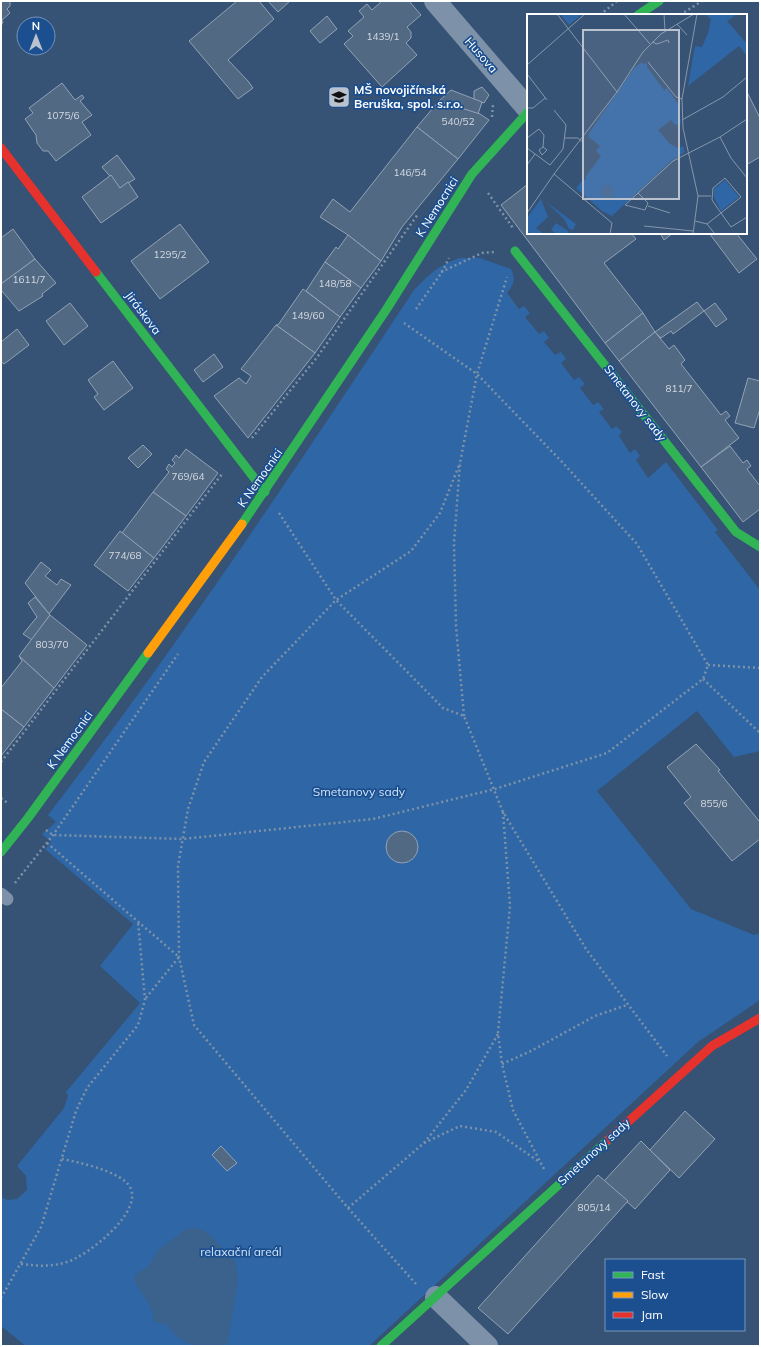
<svg xmlns="http://www.w3.org/2000/svg" width="761" height="1347" font-family="Mulish,sans-serif">
<rect width="100%" height="100%" fill="#365274"/>
<!-- green -->
<path fill="#2f66a5" d="M459,258H480L511,269C516,279 514,284 507,293L519,309L524,306L530,313L525,317L539,334L544,331L549,338L544,342L555,355L561,352L566,359L561,363L574,380L579,377L585,384L580,388L593,405L598,402L604,409L599,412L612,429L616,426L622,432L619,436L630,453L635,449L640,456L636,460L648,478L666,462L718,530L715,532L760,590V751L734,757L697,711L597,791L691,909L754,935L760,933V1000L698,1042L369,1346H26L1,1326V1197L8,1200L17,1199L27,1190L26,1176L17,1166L64,1108L68,1096L66,1092L140,1003L100,966L133,924L45,849L51,842L42,834L56,822L48,815C178,646 296,468 414,290C431,273 436,267 459,258Z"/>
<!-- water -->
<path fill="#3b618d" d="M196,1228L203,1230L212,1237L235,1261L238,1276L236,1294L227,1346H192L175,1335L167,1325L154,1322C153,1302 140,1295 134,1278L136,1274L145,1269L151,1263L158,1250L186,1229Z"/>
<!-- building -->
<g fill="#526984" stroke="#92a2b6">
<polygon points="1,1 10,1 10,6 7,9 10,13 2,20 3,22 1,26"/>
<polygon points="237,1 259,1 274,19 228,60 248,81 253,88 238,99 189,41"/>
<polygon points="268,1 290,1 278,12"/>
<polygon points="382,1 409,1 421,15 407,27 411,32 411,38 406,43 417,55 382,87 344,44 353,36 348,31 364,17 359,11 367,4 372,10"/>
<polygon points="327,16 337,29 320,43 310,31"/>
<polygon points="62,83 75,100 82,95 84,98 80,101 92,115 82,122 91,135 56,161 48,151 43,151 37,143 36,135 25,119 33,113 29,108"/>
<polygon points="482,87 489,95 484,103 474,100 474,91"/>
<polygon points="451,90 482,102 478,114 439,101"/>
<polygon points="746,90 760,118 760,157 746,165"/>
<polygon points="439,101 480,114 489,120 458,159 417,127"/>
<polygon points="417,127 458,159 402,227 381,261 348,235 320,217 333,199 350,212"/>
<polygon points="117,155 135,179 120,188 102,167"/>
<polygon points="111,175 120,188 128,182 138,197 101,223 82,197"/>
<polygon points="528,184 528,233 631,233 636,239 604,263 643,313 605,343 501,205"/>
<polygon points="180,224 209,262 160,299 131,261"/>
<polygon points="13,229 35,259 1,284 1,238"/>
<polygon points="660,233 673,233 664,240"/>
<polygon points="709,233 736,233 757,259 739,273"/>
<polygon points="348,235 381,261 361,288 325,262 336,247 338,249"/>
<polygon points="35,259 56,283 42,294 43,296 19,311 1,290 1,284"/>
<polygon points="325,262 361,288 340,317 306,291"/>
<polygon points="303,289 340,317 315,353 276,325 278,325"/>
<polygon points="697,302 704,311 673,334 671,331 661,338 655,332"/>
<polygon points="70,303 88,326 64,345 46,321"/>
<polygon points="715,303 727,319 716,327 704,311"/>
<polygon points="643,313 655,332 619,361 605,343"/>
<polygon points="276,325 315,353 248,438 214,396 239,378 246,384 251,376 241,369"/>
<polygon points="17,329 29,345 4,364 1,361 1,342"/>
<polygon points="655,332 669,349 674,345 685,360 681,364 721,415 726,411 730,416 725,420 739,438 701,467 619,361"/>
<polygon points="214,354 223,367 203,382 194,370"/>
<polygon points="113,361 133,388 104,410 94,397 98,394 88,380"/>
<polygon points="748,378 760,381 760,409 754,428 735,423"/>
<polygon points="143,445 152,454 138,468 128,458"/>
<polygon points="730,446 743,463 747,460 751,466 747,469 760,486 760,509 743,522 701,467"/>
<polygon points="186,449 218,473 186,516 153,492 169,472 166,469 169,464 172,467 175,463 172,460 176,455 179,458"/>
<polygon points="153,492 186,516 154,558 122,533"/>
<polygon points="120,531 154,558 128,591 94,565"/>
<polygon points="41,562 51,570 45,576 57,585 61,579 71,585 49,614 25,583"/>
<polygon points="35,597 50,615 32,640 23,634 37,617 28,603"/>
<polygon points="50,615 87,645 54,688 19,656"/>
<polygon points="19,656 54,688 24,727 1,709 1,688 22,661"/>
<polygon points="1,709 24,727 1,756"/>
<polygon points="696,744 720,770 718,771 760,822 760,839 732,861 684,803 691,797 667,767"/>
<circle cx="402" cy="847" r="16"/>
<polygon points="685,1111 715,1139 679,1178 650,1150"/>
<polygon points="641,1141 670,1170 635,1209 604,1181"/>
<polygon points="221,1146 237,1163 227,1171 212,1155"/>
<polygon points="598,1175 628,1201 508,1334 478,1308"/>
</g>
<g fill="none" stroke-linecap="round" stroke-linejoin="round">
<!-- path -->
<g stroke="#7d92a8" stroke-width="2.5" stroke-dasharray="2 3" stroke-linecap="butt">
<polyline points="600,15 617,1"/>
<polyline points="680,15 702,1"/>
<polyline points="492,117 493,104"/>
<polyline points="488,193 513,228"/>
<polyline points="441,272 482,253 494,252"/>
<polyline points="416,309 442,272 449,258"/>
<polyline points="252,438 318,356 418,214"/>
<polyline points="279,513 336,600 443,708 464,716 503,812 586,949 667,1056"/>
<polyline points="708,665 760,668"/>
<polyline points="703,679 760,733"/>
<polyline points="464,716 456,626 454,543 460,463 477,374 507,277"/>
<polyline points="1,762 222,474"/>
<polyline points="1,798 9,804"/>
<polyline points="503,812 510,906 498,1033 502,1064 513,1110 544,1169"/>
<polyline points="46,830 53,835 183,839 373,819 495,789 607,753 703,679 708,665 637,544 563,463 477,374 404,323"/>
<polyline points="47,843 179,957 145,999"/>
<polyline points="15,883 53,835 178,654"/>
<polyline points="502,1064 531,1051 595,1016 627,1005"/>
<polyline points="424,1143 460,1126 496,1132 538,1161"/>
<polyline points="348,1208 424,1143 466,1090 498,1034"/>
<path d="M21,1264C37,1266 51,1267 67,1262C87,1256 144,1212 130,1187C122,1172 79,1162 62,1159"/>
<polyline points="416,1284 348,1208 194,1025 179,957 178,866 188,809 204,762 262,677 336,600 411,551 440,513 460,463"/>
<polyline points="1,1298 41,1227 76,1111 87,1088 138,1025 145,1000 138,921"/>
</g>
<!-- lane -->
<polyline stroke="#7d92a8" stroke-width="13" points="1,894 7,899"/>
<!-- street -->
<g stroke="#7d92a8" stroke-width="22">
<polyline points="435,1 528,109"/>
<polyline points="436,1297 487,1346"/>
</g>
<!-- fast -->
<g stroke="#30b455" stroke-width="9">
<polyline points="638,15 659,1"/>
<polyline points="515,251 736,532 760,547"/>
<polyline points="96,272 265,492"/>
<polyline points="242,524 386,310 472,174 528,112"/>
<polyline points="1,852 28,818 148,653"/>
<polyline points="381,1346 608,1140"/>
</g>
<!-- slow -->
<polyline stroke="#ff9f0a" stroke-width="9" points="148,653 242,524"/>
<!-- jam -->
<g stroke="#e5322d" stroke-width="9">
<polyline points="1,148 96,272"/>
<polyline points="608,1140 712,1046 760,1018"/>
</g>
</g>
<!-- icons -->
<defs>
<g id="school-square" transform="scale(1.15)"><rect x="-9" y="-9" width="18" height="18" rx="4" fill="#b9c2ce" stroke="#1b4f8f"/><path d="M0-5L7-2L0 1L-7-2ZM-4 1L0 2.5L4 1V4Q0 6-4 4Z" fill="#111"/></g>
</defs>
<g fill-rule="evenodd">
<use href="#school-square" x="339" y="97"/>
</g>
<g text-anchor="middle" stroke-width="3.5" stroke-linejoin="round" paint-order="stroke">
<!-- number labels -->
<g font-size="10" fill="#d4dae0">
<text x="383" y="40">1439/1</text>
<text x="63" y="119">1075/6</text>
<text x="458" y="125">540/52</text>
<text x="410" y="176">146/54</text>
<text x="170" y="258">1295/2</text>
<text x="29" y="283">1611/7</text>
<text x="335" y="287">148/58</text>
<text x="308" y="319">149/60</text>
<text x="679" y="392">811/7</text>
<text x="188" y="480">769/64</text>
<text x="125" y="559">774/68</text>
<text x="52" y="648">803/70</text>
<text x="714" y="807">855/6</text>
<text x="594" y="1211">805/14</text>
</g>
<!-- street labels -->
<g font-size="12" fill="#fff" stroke="#1b4f8f">
<text transform="translate(481 55) rotate(49)" y="4">Husova</text>
<text transform="translate(437 207) rotate(-58)" y="4">K Nemocnici</text>
<text transform="translate(143 313) rotate(53)" y="4">Jiráskova</text>
<text transform="translate(635 403) rotate(52)" y="4">Smetanovy sady</text>
<text transform="translate(260 478) rotate(-55)" y="4">K Nemocnici</text>
<text transform="translate(70 740) rotate(-54)" y="4">K Nemocnici</text>
<text transform="translate(594 1152) rotate(-42)" y="4">Smetanovy sady</text>
</g>
<!-- poi labels -->
<g font-size="12" font-weight="bold" fill="#fff" stroke="#1b4f8f" text-anchor="start">
<text x="354" y="94">MŠ novojičínská<tspan x="354" dy="14">Beruška, spol. s.r.o.</tspan></text>
</g>
<!-- park labels -->
<g font-size="12" fill="#cfe3fa" stroke="#1b4f8f">
<text x="359" y="796">Smetanovy sady</text>
<text x="241" y="1256">relaxační areál</text>
</g>
</g>
<!-- overview -->
<g transform="translate(527 14)">
<rect width="220" height="220" fill="#365274"/>
<path d="M33,0H53L54,1L42,11ZM178,0H210L200,7L220,30V42L212,32L161,72L168,32L175,33L181,19L184,5ZM114,49L120,50V53L137,76L140,74L152,91L154,110L148,111L144,106L131,116L143,130L151,134L156,132L158,138L144,147L85,202L75,197L49,174L56,166H59V162L74,142L69,137L73,132L62,123V119L108,53ZM198,166L212,183L194,197L187,183V175ZM14,185L21,203L9,214L17,220H4L0,217V204ZM18,187L49,210L46,216L42,215L37,205ZM29,209L41,217L42,220H30L24,216Z" fill="#2f66a5"/>
<path d="M80,170L86,174L85,186L76,182L73,177Z" fill="#3b618d"/>
<path fill="none" stroke="#8697ac" stroke-width="1" d="M30,0L90,78M97,0L123,30M137,0L138,17M150,10L160,21M125,28L130,30L141,26L142,29M121,48L149,83L155,85M0,51L58,0M0,60L20,86M0,94H6L18,84M155,106L196,83L220,63M193,123L204,144L220,164M0,124L12,115L17,121L16,133L20,136L15,141L12,136L16,133M38,124H51L57,129M0,134L23,151L36,135L39,111L27,96M0,151L8,140M27,160L85,209L83,220M111,179L121,189L118,196L98,191L146,147L193,123L220,105M171,182H184M121,192L143,199M0,199L27,160L90,78L116,38L134,20L167,0M168,207L180,210L188,220M180,210L194,199L214,183L198,164L186,174L185,186L194,199L204,213L220,203M117,212L166,217M166,220L171,182L156,114L155,85L170,0"/>
<path fill="#b9c2ce" fill-opacity="0.15" stroke="#b9c2ce" stroke-width="2" d="M56,16H152V185H56Z"/>
<rect width="220" height="220" fill="none" stroke="#fff" stroke-width="2"/>
</g>
<!-- border -->
<rect width="761" height="1347" fill="none" stroke="#ffffff" stroke-width="4"/>
<!-- legend -->
<rect x="605" y="1259" width="140" height="72" fill="#1b4f8f" stroke="#7695bc"/>
<rect x="613" y="1272" width="20" height="6" fill="#30b455" stroke="#7695bc"/>
<text x="641" y="1279" font-size="12" fill="#ffffff">Fast</text>
<rect x="613" y="1292" width="20" height="6" fill="#ff9f0a" stroke="#7695bc"/>
<text x="641" y="1299" font-size="12" fill="#ffffff">Slow</text>
<rect x="613" y="1312" width="20" height="6" fill="#e5322d" stroke="#7695bc"/>
<text x="641" y="1319" font-size="12" fill="#ffffff">Jam</text>
<!-- north arrow -->
<g transform="translate(36 36)"><circle r="19" fill="#1b4f8f" stroke="#7695bc"/>
<path d="M0-3L7 15L0 10L-7 15Z" fill="#b9c2ce"/>
<text y="-6" font-size="11" font-weight="bold" text-anchor="middle" fill="#ffffff">N</text>
</g>
</svg>
